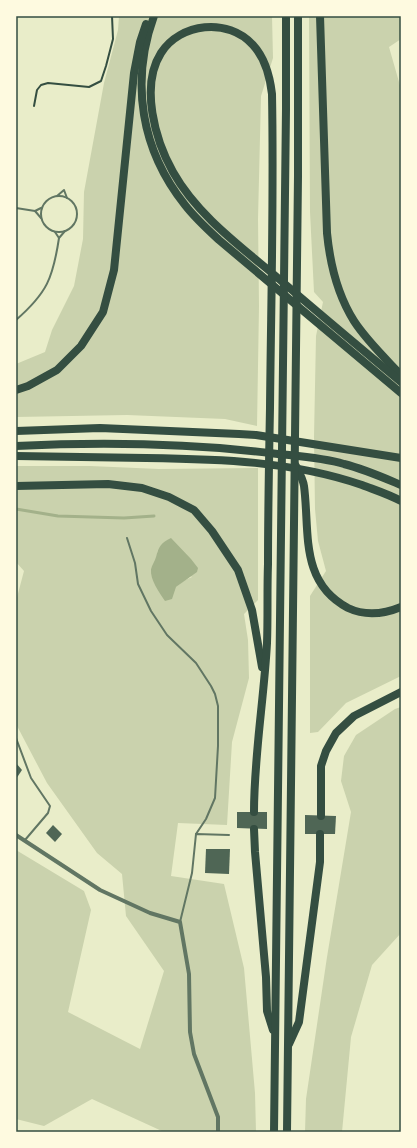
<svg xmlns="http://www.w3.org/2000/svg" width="417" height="1148" font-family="Manrope,sans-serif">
<rect width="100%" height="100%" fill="#e9edc9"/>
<!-- green -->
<g fill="#cad2ad" fill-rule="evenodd">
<polygon points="119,16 272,16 273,58 261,96 258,219 259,306 257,426 225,419 127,415 16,417 16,364 45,352 52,330 74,286 83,239 84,192 104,83 118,30"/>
<polygon points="309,16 401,16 401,39 389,47 401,89 401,676 346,703 318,732 310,733 310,596 326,571 318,541 315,509 314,437 316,336 323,302 314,292 310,212"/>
<path d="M16,466H90L159,469L258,468V600L244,614L248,640L249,678L232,742L227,825L178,823L171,876L224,884L244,968L255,1093L256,1132H164L92,1099L44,1126L16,1119V850L84,891L91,910L68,1012L140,1049L164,971L126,916L122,874L97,853L47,783L16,724V601L24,571L16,562ZM158,550L192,577L185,580L176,587L151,569L156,560Z"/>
<polygon points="401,707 401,933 372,965 351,1037 342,1132 305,1132 306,1099 327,957 351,812 341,781 344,756 356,735 395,709"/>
</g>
<!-- water -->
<path fill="#a3b18a" d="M171,538L191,559L198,568L197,572L176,587L172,599L165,601C159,592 150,580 151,569C152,565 155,561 156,557C159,546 161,543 171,538Z"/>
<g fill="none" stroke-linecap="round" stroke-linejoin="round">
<!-- stream -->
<polyline stroke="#a3b18a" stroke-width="3" points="16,509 58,516 124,518 154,516"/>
</g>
<!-- building -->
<g fill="#4f6655">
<polygon points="16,763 22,770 16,779"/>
<polygon points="237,812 267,812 267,829 237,828"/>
<polygon points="305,815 336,816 335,834 305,834"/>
<polygon points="53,825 62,834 55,842 46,833"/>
<polygon points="206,849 230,849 229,874 205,873"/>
</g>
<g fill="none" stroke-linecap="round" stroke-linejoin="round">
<!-- path -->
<polyline stroke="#344e41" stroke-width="2" points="34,106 37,90 41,85 48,83 89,87 101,81 106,66 113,39 112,16"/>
<!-- service -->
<g stroke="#617663" stroke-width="2">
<polyline points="57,196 64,190 67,198"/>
<circle cx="59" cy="214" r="18"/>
<polyline points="16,208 35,211"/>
<polyline points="41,218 35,211 41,208"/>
<polyline points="55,232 59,238 65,231"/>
<path d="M16,320C47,293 53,278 59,238"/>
<polyline points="127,538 135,563 138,584 151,611 167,635 196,663 211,686 215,694 218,706 218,746 215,798 206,819 196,834"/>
<polyline points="16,738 31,778 50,806 48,813 25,840"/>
<polyline points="180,922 192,873 196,834 229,835"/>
</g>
<!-- minor -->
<polyline stroke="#617663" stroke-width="4" points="16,835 100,890 150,913 180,922 189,974 190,1032 194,1054 218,1117 218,1132"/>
<!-- motorway -->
<g stroke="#344e41" stroke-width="8">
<path d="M154,16C130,82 141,150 185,205C195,218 207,229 219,240L401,393"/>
<path d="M320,16L327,233C330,264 337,294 354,321C367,341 385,358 401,375"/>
<polyline points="16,390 28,386 57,370 81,346 103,312 114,270 134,73 140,42 146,24"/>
<polyline points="16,431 100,428 239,434 256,435 401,458"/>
<path d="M16,446C101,442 185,443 270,453C294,456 320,457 344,464C364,469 382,477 401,485"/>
<path d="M16,456C59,457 103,457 146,458C219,459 292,461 362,485C375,490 388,494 401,501"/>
<path d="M296,466C299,472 303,479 304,486C310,531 299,582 348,608C365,616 384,614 401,607"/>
<polyline points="16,486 108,484 142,488 169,497 194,510 212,531 238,570 252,610 262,667"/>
<path d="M254,812C254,756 264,699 267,643C268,617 267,590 268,564C268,512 269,460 270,408C271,304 274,199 272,94C270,77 265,58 253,45C228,17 180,23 161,53C140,86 155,140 173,172C196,213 236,243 272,273C315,310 358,346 401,382"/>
<polyline points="321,816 321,766 326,751 336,733 354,716 401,692"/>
<polyline points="254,829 255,852 266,977 267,1011 273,1030"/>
<polyline points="289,1044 299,1022 320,862 320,834"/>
<polyline points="274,1132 286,109 286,16"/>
<polyline points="287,1132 298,176 298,16"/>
</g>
</g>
<!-- border -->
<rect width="417" height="1148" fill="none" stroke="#fefae0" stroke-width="34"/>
<rect x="17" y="17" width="383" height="1114" fill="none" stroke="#344e41" stroke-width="1.5"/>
</svg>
